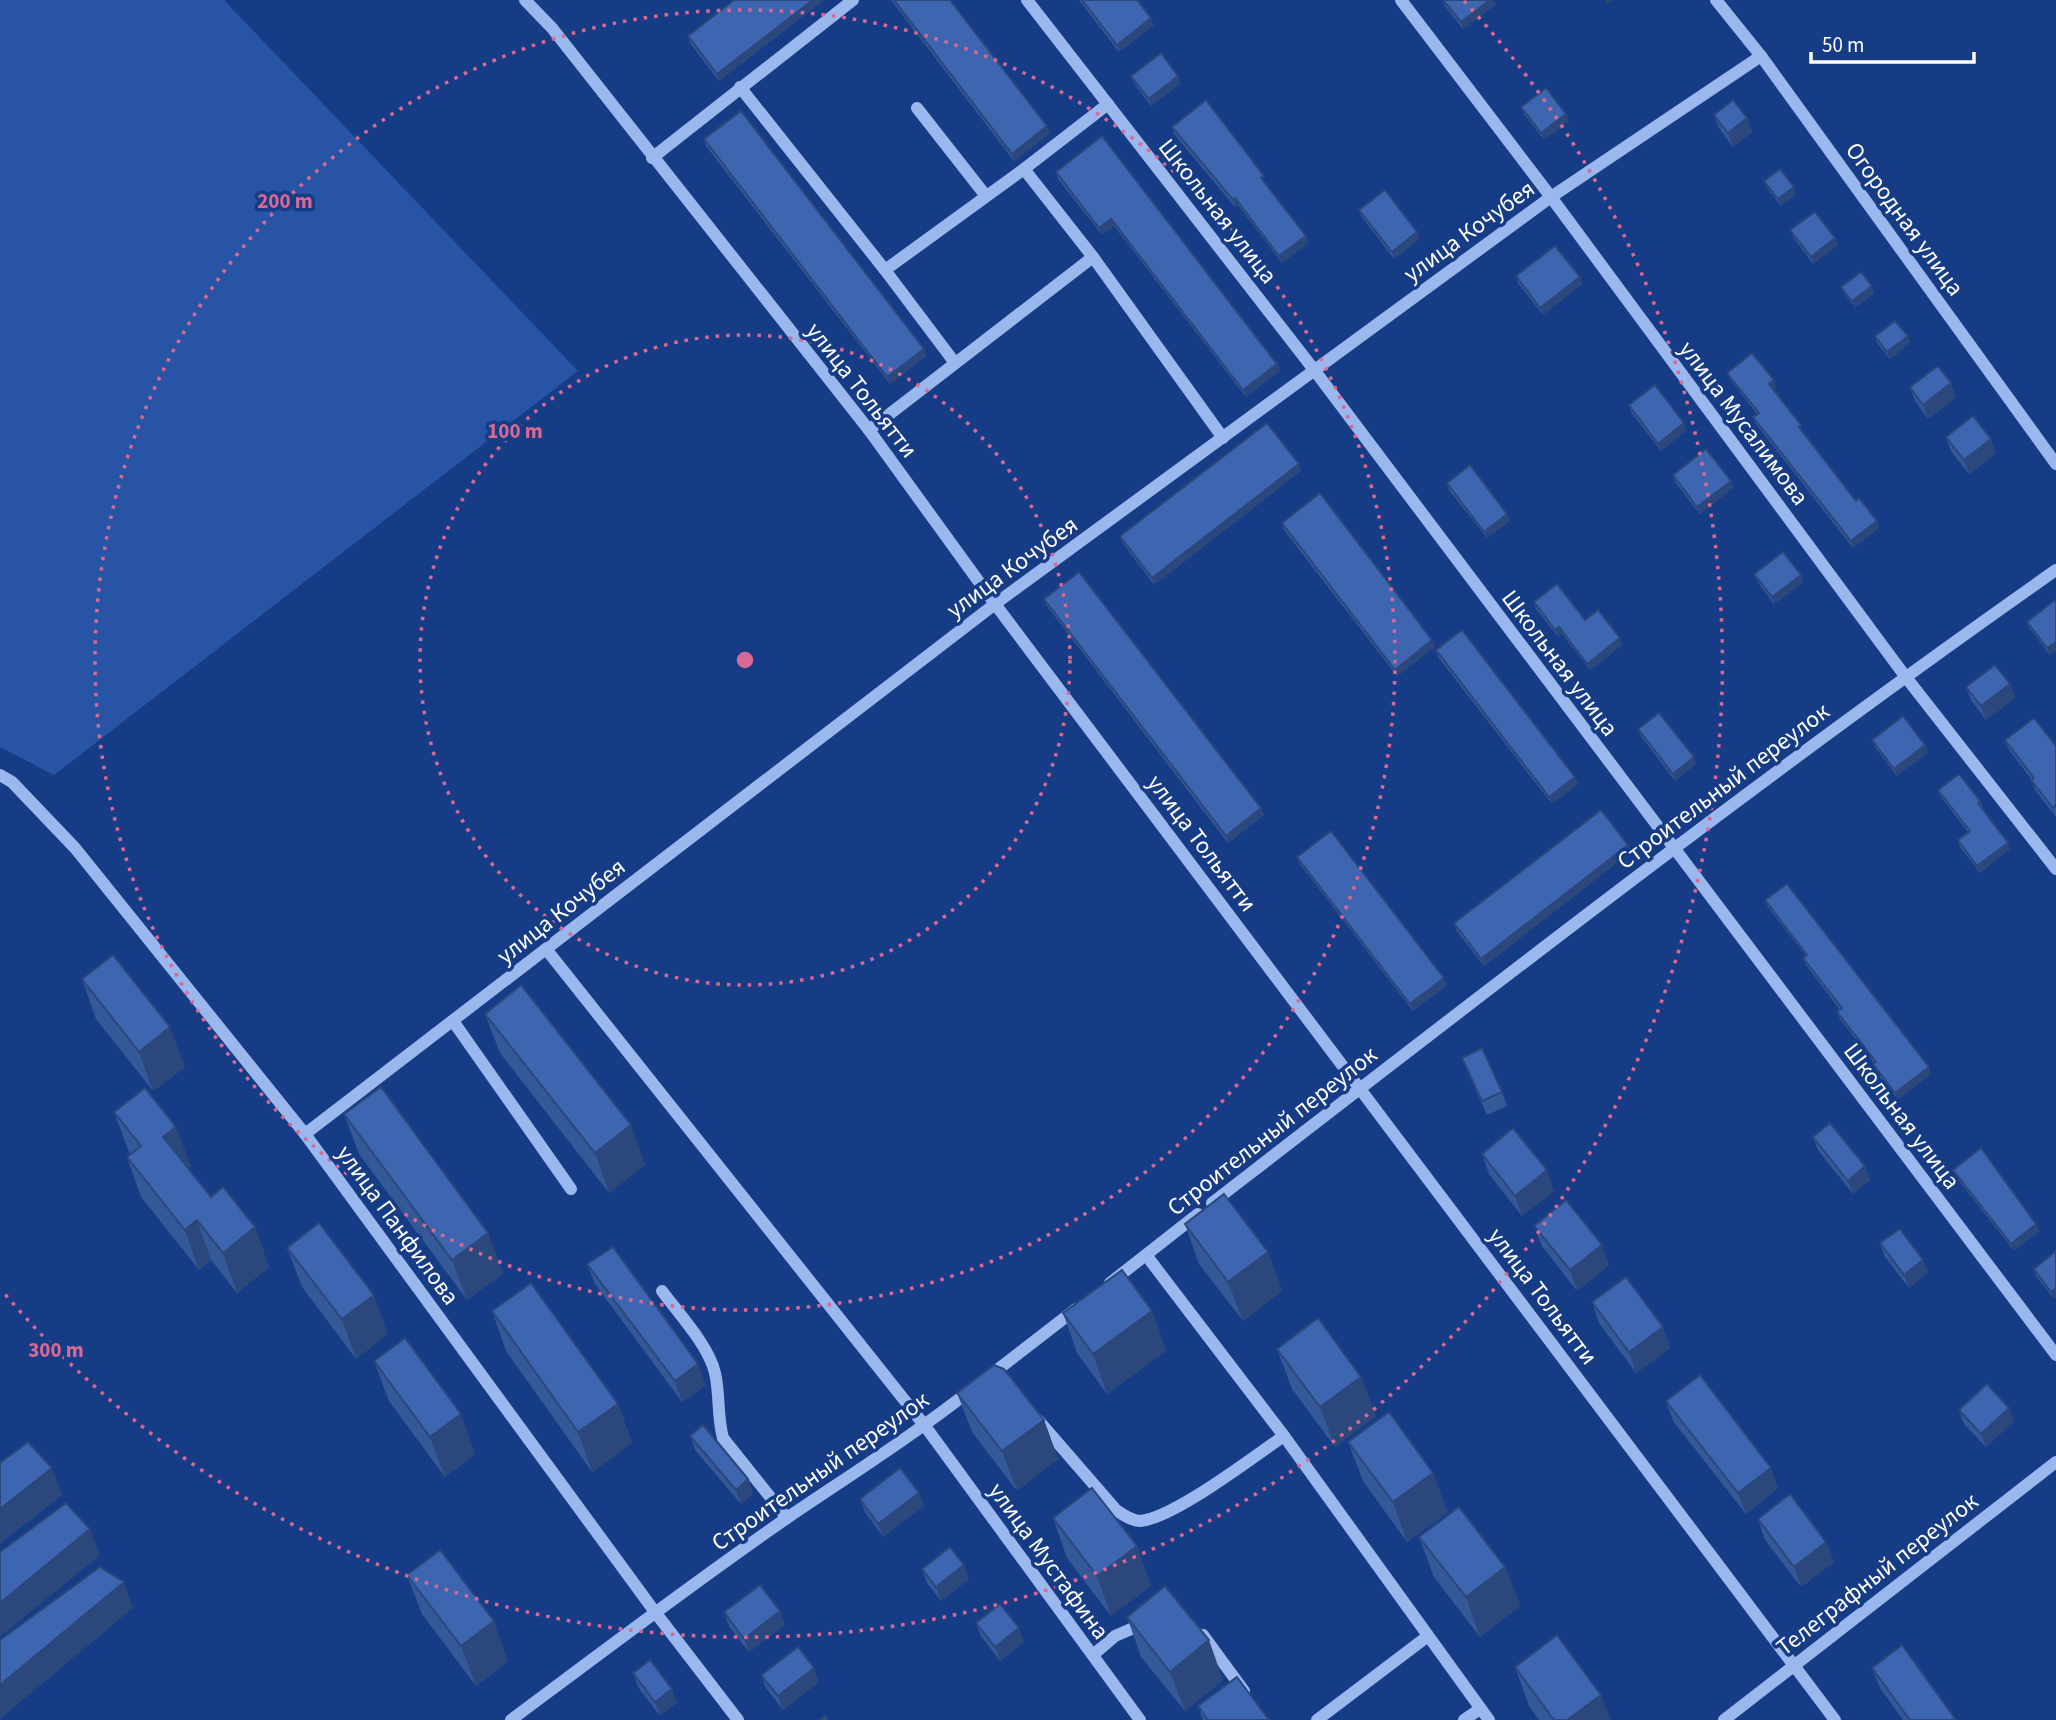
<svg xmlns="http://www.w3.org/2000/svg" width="2056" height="1720" font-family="'Source Sans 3',sans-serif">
<rect width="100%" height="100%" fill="#163c86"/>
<!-- green -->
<polygon fill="#2854a5" points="0,0 224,0 578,371 54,775 0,747"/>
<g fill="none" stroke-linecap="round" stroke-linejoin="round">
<!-- minor -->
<g stroke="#9bb8ee" stroke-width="12">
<polyline points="525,0 552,28 869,430 995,604 1835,1720"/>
<polyline points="1027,0 1315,371 2056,1355"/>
<polyline points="1401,0 1551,197 1905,676 2056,869"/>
<polyline points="1716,0 1761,56 2056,464"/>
<polyline points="740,87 885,270 955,363"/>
<polyline points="917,108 986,196"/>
<polyline points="652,158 853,0"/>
<polyline points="1024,169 1093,257 1223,438"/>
<polyline points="885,270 1024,169 1108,104"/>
<polyline points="869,430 1093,257"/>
<polyline points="0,775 12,782 75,848 305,1134 655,1612 738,1720"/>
<polyline points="546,949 925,1426 1140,1720"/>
<polyline points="453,1021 571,1189"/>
<polyline points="305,1134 995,604 1551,197 1761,56"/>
<path d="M1212,1203C1490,988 1768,772 2056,570"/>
<polyline points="1146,1255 1284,1436 1489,1720"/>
<polyline points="1110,1283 1198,1214"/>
<path d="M662,1291C679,1314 709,1346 715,1373C720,1394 717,1416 723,1438L787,1518"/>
<polyline points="988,1377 1076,1309"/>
<path d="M1038,1420L1116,1510C1123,1515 1132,1521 1140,1521C1173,1519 1254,1456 1284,1436"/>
<polyline points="1203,1635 1244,1691"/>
<polyline points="1093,1655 1115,1636 1145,1623"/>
<path d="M511,1720C602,1652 693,1583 787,1518C849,1476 912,1436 971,1390"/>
<polyline points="1317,1720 1428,1636"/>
<polyline points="1464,1720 1480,1709"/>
<polyline points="1724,1720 2056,1462"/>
</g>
</g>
<!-- wall -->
<g fill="#355897">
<polygon points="734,0 824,0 719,81 690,43 688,36"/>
<polygon points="891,0 950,0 1050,133 1014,161"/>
<polygon points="1079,0 1137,0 1154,25 1119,52"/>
<polygon points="1443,0 1494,0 1495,5 1463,29 1444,5"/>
<polygon points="1131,76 1181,83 1151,106 1134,83"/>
<polygon points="1521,107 1566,114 1569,121 1544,140 1524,114"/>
<polygon points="1714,115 1747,118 1752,132 1733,147 1719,128"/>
<polygon points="1172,127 1267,183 1266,184 1306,236 1308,243 1282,263 1238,205 1235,207 1174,134"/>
<polygon points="1102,136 1277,364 1280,371 1246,397 1114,226 1102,235 1058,179 1056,172"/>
<polygon points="704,139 924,349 926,356 890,384 706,146"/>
<polygon points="1764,181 1796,194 1781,206 1767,188"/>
<polygon points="1359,210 1419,239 1394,259 1362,217"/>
<polygon points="1790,230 1838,245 1813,264 1793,237"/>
<polygon points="1516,276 1580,277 1582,284 1543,315 1518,283"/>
<polygon points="1872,286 1874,293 1855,308 1844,293 1841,287"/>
<polygon points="1875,336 1908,336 1910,343 1890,359 1877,343"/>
<polygon points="1727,373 1776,387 1774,389 1804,432 1856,501 1879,528 1853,548 1756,424 1753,417 1757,414 1730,379"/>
<polygon points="1951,383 1956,397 1928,419 1915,401 1910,387"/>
<polygon points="1629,405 1687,430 1661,451 1631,412"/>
<polygon points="1946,437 1991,439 1996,453 1969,474 1951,451"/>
<polygon points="1301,471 1154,585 1123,543 1120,536"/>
<polygon points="1673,475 1731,481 1733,488 1700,514 1675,482"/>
<polygon points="1447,483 1507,514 1510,521 1487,538 1449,490"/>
<polygon points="1282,523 1435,647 1397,676 1284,530"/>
<polygon points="1754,574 1803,582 1774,604 1757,581"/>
<polygon points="1044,599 1261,808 1264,815 1228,843 1047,606"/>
<polygon points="1534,602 1585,620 1622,645 1590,670 1562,634 1558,637 1536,609"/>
<polygon points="2056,602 2056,651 2050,655 2030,629 2027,622"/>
<polygon points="1436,650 1578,784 1552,804 1438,657"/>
<polygon points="2010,684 2015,698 1986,720 1971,700 1966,687"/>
<polygon points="1638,729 1696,764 1675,781 1641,736"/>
<polygon points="1872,740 1925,745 1928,752 1897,776 1875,747"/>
<polygon points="2005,740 2056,746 2056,817 2035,790 2032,780 2009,750"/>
<polygon points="1938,790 1980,801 1983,808 1982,809 2010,849 1980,873 1960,847 1958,840 1968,832 1941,797"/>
<polygon points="1631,852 1484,966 1456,930 1454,923"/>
<polygon points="1297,857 1447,985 1413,1011 1300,864"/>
<polygon points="1765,900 1931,1074 1898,1100 1875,1071 1873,1064 1874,1063 1840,1019 1837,1012 1840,1010 1806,965 1803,958 1806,956 1768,907"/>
<polygon points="82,979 185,1067 153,1091 96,1019"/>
<polygon points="485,1014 645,1165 609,1193 500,1053"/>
<polygon points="1462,1058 1502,1092 1507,1106 1487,1115 1467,1071"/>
<polygon points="114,1112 191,1166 188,1168 211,1197 255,1227 269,1267 237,1293 211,1260 199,1270 141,1197 127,1157 131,1154 129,1152"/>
<polygon points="344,1114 488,1233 503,1273 467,1300 359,1154"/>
<polygon points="1813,1137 1865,1166 1870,1180 1853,1194 1818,1150"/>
<polygon points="1482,1154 1554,1191 1522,1216 1489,1174"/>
<polygon points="1953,1170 2039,1231 2014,1251 1956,1177"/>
<polygon points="1185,1224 1268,1252 1282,1291 1243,1321 1199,1264"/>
<polygon points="1534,1226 1609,1265 1577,1291 1542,1246"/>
<polygon points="1880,1243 1923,1260 1928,1273 1909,1288 1885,1257"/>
<polygon points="287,1248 388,1334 356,1359 302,1287"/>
<polygon points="2056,1251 2056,1297 2054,1299 2036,1276 2034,1269"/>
<polygon points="587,1264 706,1385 682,1402 595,1284"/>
<polygon points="1592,1302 1663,1327 1670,1348 1636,1373 1599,1323"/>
<polygon points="492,1311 618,1404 632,1443 592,1472 506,1351"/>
<polygon points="1152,1311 1166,1351 1107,1394 1077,1353 1063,1313"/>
<polygon points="1277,1349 1361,1377 1376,1416 1335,1447 1292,1389"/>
<polygon points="374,1361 475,1454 445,1477 389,1401"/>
<polygon points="957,1393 1044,1420 1058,1459 1017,1491 972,1432"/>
<polygon points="1666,1401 1778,1488 1746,1514 1673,1421"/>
<polygon points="1959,1410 2014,1421 1986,1447 1964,1424"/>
<polygon points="690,1436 748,1479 753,1493 741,1504 695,1450"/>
<polygon points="1348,1442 1448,1512 1407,1542 1363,1481"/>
<polygon points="919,1493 924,1506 883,1537 865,1512 860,1499"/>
<polygon points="1053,1518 1137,1546 1151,1586 1111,1616 1067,1558"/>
<polygon points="1758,1519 1826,1542 1834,1562 1801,1587 1765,1540"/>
<polygon points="1419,1537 1505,1567 1520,1606 1480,1637 1434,1577"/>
<polygon points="922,1569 969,1579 941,1601 927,1583"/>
<polygon points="407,1575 508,1661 476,1686 422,1614"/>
<polygon points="724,1612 785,1625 749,1652 729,1626"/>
<polygon points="1127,1617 1223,1680 1185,1711 1141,1657"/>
<polygon points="976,1623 1024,1642 1000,1661 981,1636"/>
<polygon points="1515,1667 1611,1720 1539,1720 1529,1706"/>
<polygon points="1872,1668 1956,1720 1903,1720 1880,1688"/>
<polygon points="633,1673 677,1703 660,1716 638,1687"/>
<polygon points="761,1675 819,1682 783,1710 766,1688"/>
<polygon points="1198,1706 1269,1720 1203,1720"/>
</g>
<!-- shaded-wall -->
<g fill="#2b477b">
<polygon points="813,0 824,0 719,81 717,74"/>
<polygon points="1490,0 1494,0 1495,5 1463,29 1461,22"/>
<polygon points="1605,0 1613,0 1607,5"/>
<polygon points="1151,18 1154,25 1119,52 1117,45"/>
<polygon points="1178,76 1181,83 1151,106 1149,99"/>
<polygon points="1566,114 1569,121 1544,140 1541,133"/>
<polygon points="1747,118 1752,132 1733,147 1728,133"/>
<polygon points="1047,126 1050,133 1014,161 1012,154"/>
<polygon points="1794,187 1796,194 1781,206 1778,199"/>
<polygon points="1235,198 1238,205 1235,207 1233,200"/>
<polygon points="1111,219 1114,226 1102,235 1099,228"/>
<polygon points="1417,232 1419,239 1394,259 1392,252"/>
<polygon points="1306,236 1308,243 1282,263 1279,256"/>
<polygon points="1835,238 1838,245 1813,264 1811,257"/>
<polygon points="1580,277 1582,284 1543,315 1540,308"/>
<polygon points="1872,286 1874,293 1855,308 1852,301"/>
<polygon points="1908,336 1910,343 1890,359 1887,352"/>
<polygon points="924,349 926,356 890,384 887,377"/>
<polygon points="1277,364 1280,371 1246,397 1243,390"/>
<polygon points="1774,380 1776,387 1772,391 1769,384"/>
<polygon points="1951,383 1956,397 1928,419 1923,405"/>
<polygon points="1684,423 1687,430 1661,451 1658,444"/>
<polygon points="1991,439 1996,453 1969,474 1964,460"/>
<polygon points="1299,464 1301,471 1154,585 1152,578"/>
<polygon points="1731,481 1733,488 1700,514 1697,507"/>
<polygon points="1507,514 1510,521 1487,538 1484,532"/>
<polygon points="1877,521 1879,528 1853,548 1851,541"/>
<polygon points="1801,575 1803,582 1774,604 1772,597"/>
<polygon points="1559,627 1562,634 1558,637 1555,630"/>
<polygon points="1620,638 1622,645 1590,670 1587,664"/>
<polygon points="1432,640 1435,647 1397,676 1395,670"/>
<polygon points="2056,642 2056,651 2050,655 2047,648"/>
<polygon points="2010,684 2015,698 1986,720 1981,706"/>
<polygon points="1925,745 1928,752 1897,776 1894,769"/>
<polygon points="1694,757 1696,764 1675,781 1673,774"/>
<polygon points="1575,777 1578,784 1552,804 1549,797"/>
<polygon points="1261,808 1264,815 1228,843 1226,836"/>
<polygon points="2008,843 2010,849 1980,873 1977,866"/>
<polygon points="1628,845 1631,852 1484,966 1481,959"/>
<polygon points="1444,978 1447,985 1413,1011 1410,1004"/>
<polygon points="170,1027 185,1067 153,1091 139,1052"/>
<polygon points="1929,1067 1931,1074 1898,1100 1895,1093"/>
<polygon points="631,1125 645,1165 609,1193 595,1153"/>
<polygon points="176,1127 191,1166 177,1177 163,1137"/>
<polygon points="1865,1166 1870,1180 1853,1194 1848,1181"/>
<polygon points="1547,1170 1554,1191 1522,1216 1515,1196"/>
<polygon points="197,1220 211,1260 199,1270 185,1230"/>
<polygon points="2036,1224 2039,1231 2014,1251 2011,1244"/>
<polygon points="255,1227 269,1267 237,1293 223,1253"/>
<polygon points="488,1233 503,1273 467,1300 452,1260"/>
<polygon points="1602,1245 1609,1265 1577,1291 1570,1270"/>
<polygon points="1268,1252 1282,1291 1243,1321 1228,1282"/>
<polygon points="1923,1260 1928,1273 1909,1288 1904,1275"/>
<polygon points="2056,1288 2056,1297 2054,1299 2051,1292"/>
<polygon points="374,1295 388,1334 356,1359 342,1319"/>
<polygon points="1152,1311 1166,1351 1107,1394 1093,1354"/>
<polygon points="1663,1327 1670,1348 1636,1373 1629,1352"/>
<polygon points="698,1364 706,1385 682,1402 675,1381"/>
<polygon points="1361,1377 1376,1416 1335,1447 1320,1407"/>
<polygon points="618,1404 632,1443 592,1472 578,1432"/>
<polygon points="2009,1408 2014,1421 1986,1447 1981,1434"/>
<polygon points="461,1414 475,1454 445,1477 430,1437"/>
<polygon points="1044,1420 1058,1459 1017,1491 1002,1451"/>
<polygon points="52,1468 62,1495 0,1544 0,1509"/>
<polygon points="1771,1468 1778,1488 1746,1514 1738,1493"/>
<polygon points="1433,1473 1448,1512 1407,1542 1393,1502"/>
<polygon points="748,1479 753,1493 741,1504 736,1490"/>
<polygon points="919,1493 924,1506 883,1537 878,1524"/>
<polygon points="90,1529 100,1555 0,1637 0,1603"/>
<polygon points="1826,1542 1834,1562 1801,1587 1794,1567"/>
<polygon points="1137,1546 1151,1586 1111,1616 1097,1576"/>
<polygon points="964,1565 969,1579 941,1601 936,1587"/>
<polygon points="1505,1567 1520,1606 1480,1637 1466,1597"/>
<polygon points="124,1582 133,1608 0,1719 0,1685"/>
<polygon points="780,1611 785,1625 749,1652 744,1639"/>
<polygon points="494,1621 508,1661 476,1686 461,1646"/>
<polygon points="1019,1628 1024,1642 1000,1661 995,1647"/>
<polygon points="1209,1640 1223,1680 1185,1711 1170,1672"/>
<polygon points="814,1668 819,1682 783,1710 778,1696"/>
<polygon points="672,1689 677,1703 660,1716 655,1702"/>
<polygon points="1601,1695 1611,1720 1567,1720"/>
</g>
<!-- building -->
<g fill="#3e66b0" stroke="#2b477b" stroke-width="2">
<polygon points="734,0 813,0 717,74 688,36"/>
<polygon points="894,0 950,0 1047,126 1012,154"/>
<polygon points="1082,0 1137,0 1151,18 1117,45"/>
<polygon points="1443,0 1490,0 1461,22"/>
<polygon points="1161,53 1178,76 1149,99 1131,76"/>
<polygon points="1546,88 1566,114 1541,133 1521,107"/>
<polygon points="1206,100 1264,176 1261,178 1306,236 1279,256 1235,198 1233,200 1172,127"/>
<polygon points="1733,100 1747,118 1728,133 1714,115"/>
<polygon points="741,111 924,349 887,377 704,139"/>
<polygon points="1102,136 1277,364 1243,390 1111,219 1099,228 1056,172"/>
<polygon points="1780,169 1794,187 1778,199 1764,181"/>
<polygon points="1385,190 1417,232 1392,252 1359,210"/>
<polygon points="1815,212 1835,238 1811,257 1790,230"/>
<polygon points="1555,246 1580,277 1540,308 1516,276"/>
<polygon points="1861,272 1872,286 1852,301 1841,287"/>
<polygon points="1895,321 1908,336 1887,352 1875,336"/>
<polygon points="1752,353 1774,380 1769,384 1801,425 1799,427 1856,501 1859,498 1877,521 1851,541 1753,417 1759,413 1727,373"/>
<polygon points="1938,366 1951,383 1923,405 1910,387"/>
<polygon points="1655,385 1684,423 1658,444 1629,405"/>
<polygon points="1973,416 1991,439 1964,460 1946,437"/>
<polygon points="1267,423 1299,464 1152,578 1120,536"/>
<polygon points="1706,449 1731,481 1697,507 1673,475"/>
<polygon points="1470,465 1507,514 1484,532 1447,483"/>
<polygon points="1320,493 1432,640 1395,670 1282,523"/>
<polygon points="1783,552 1801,575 1772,597 1754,574"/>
<polygon points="1079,572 1261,808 1226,836 1044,599"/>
<polygon points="1557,584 1585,620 1598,610 1620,638 1587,664 1559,627 1555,630 1534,602"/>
<polygon points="2055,600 2056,602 2056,642 2047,648 2027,622"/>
<polygon points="1462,630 1575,777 1549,797 1436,650"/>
<polygon points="1995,665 2010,684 1981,706 1966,687"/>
<polygon points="1659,713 1694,757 1673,774 1638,729"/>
<polygon points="1903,716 1925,745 1894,769 1872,740"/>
<polygon points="2034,718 2056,746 2056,805 2053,808 2031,780 2034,778 2005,740"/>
<polygon points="1959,774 1980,801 1978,803 2008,843 1977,866 1958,840 1970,831 1938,790"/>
<polygon points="1601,810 1628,845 1481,959 1454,923"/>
<polygon points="1331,831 1444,978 1410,1004 1297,857"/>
<polygon points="1787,884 1929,1067 1895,1093 1873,1064 1876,1062 1837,1012 1842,1008 1803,958 1807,955 1765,900"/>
<polygon points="113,955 170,1027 139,1052 82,979"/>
<polygon points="521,985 631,1125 595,1153 485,1014"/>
<polygon points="1482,1048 1502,1092 1482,1101 1462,1058"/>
<polygon points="381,1087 488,1233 452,1260 344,1114"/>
<polygon points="145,1088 176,1127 163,1137 211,1197 223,1187 255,1227 223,1253 197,1220 185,1230 127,1157 141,1146 114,1112"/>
<polygon points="1830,1123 1865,1166 1848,1181 1813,1137"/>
<polygon points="1513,1128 1547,1170 1515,1196 1482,1154"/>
<polygon points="1981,1148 2036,1224 2011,1244 1953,1170"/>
<polygon points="1224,1194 1268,1252 1228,1282 1185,1224"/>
<polygon points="1566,1200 1602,1245 1570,1270 1534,1226"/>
<polygon points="319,1223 374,1295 342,1319 287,1248"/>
<polygon points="1900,1229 1923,1260 1904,1275 1880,1243"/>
<polygon points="613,1247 698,1364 675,1381 587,1264"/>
<polygon points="2056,1251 2056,1288 2051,1292 2034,1269"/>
<polygon points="1122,1270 1152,1311 1093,1354 1063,1313"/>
<polygon points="1626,1277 1663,1327 1629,1352 1592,1302"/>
<polygon points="531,1283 618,1404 578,1432 492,1311"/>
<polygon points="1318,1318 1361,1377 1320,1407 1277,1349"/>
<polygon points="405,1338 461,1414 430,1437 374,1361"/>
<polygon points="994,1365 1004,1369 1044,1420 1002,1451 957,1393"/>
<polygon points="1700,1375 1771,1468 1738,1493 1666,1401"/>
<polygon points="1987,1384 2009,1408 1981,1434 1959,1410"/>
<polygon points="1389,1412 1433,1473 1393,1502 1348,1442"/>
<polygon points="703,1425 748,1479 736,1490 690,1436"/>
<polygon points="28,1442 52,1468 0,1509 0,1463"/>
<polygon points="900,1468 919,1493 878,1524 860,1499"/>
<polygon points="1092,1488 1137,1546 1097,1576 1053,1518"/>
<polygon points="1790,1494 1826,1542 1794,1567 1758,1519"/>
<polygon points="66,1503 90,1529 0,1603 0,1552"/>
<polygon points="1459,1507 1505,1567 1466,1597 1419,1537"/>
<polygon points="950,1547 964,1565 936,1587 922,1569"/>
<polygon points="440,1550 494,1621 461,1646 407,1575"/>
<polygon points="100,1567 124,1582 0,1685 0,1640"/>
<polygon points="760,1585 780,1611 744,1639 724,1612"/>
<polygon points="1165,1586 1209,1640 1170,1672 1127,1617"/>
<polygon points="1000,1604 1019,1628 995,1647 976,1623"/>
<polygon points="1557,1635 1601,1695 1567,1720 1554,1720 1515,1667"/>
<polygon points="1902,1645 1956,1720 1910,1720 1872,1668"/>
<polygon points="798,1647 814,1668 778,1696 761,1675"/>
<polygon points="650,1660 672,1689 655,1702 633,1673"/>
<polygon points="1237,1677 1269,1720 1208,1720 1198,1706"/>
<polygon points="825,1716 828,1720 820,1720"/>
</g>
<!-- distance rings -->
<g fill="none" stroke="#d76994" stroke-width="3.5" stroke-dasharray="3.5 7">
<circle cx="745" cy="660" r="325"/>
<circle cx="745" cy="660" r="650"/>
<path d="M1464 1A975 975 0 1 1 4 1293"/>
</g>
<g text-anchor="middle" stroke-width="7" stroke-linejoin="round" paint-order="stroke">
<!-- street labels -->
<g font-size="24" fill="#fff" stroke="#163c86">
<text transform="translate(1218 211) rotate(52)" y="8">Школьная улица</text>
<text transform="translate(1905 219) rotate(54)" y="8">Огородная улица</text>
<text transform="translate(1469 231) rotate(-36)" y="8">улица Кочубея</text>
<text transform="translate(862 390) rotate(52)" y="8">улица Тольятти</text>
<text transform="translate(1744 423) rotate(53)" y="8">улица Мусалимова</text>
<text transform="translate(1012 567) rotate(-36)" y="8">улица Кочубея</text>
<text transform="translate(1560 663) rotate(53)" y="8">Школьная улица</text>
<text transform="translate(1723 786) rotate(-37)" y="8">Строительный переулок</text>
<text transform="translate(1202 843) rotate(53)" y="8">улица Тольятти</text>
<text transform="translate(561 911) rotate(-38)" y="8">улица Кочубея</text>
<text transform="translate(1902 1116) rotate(53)" y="8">Школьная улица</text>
<text transform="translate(1272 1131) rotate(-38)" y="8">Строительный переулок</text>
<text transform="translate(398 1225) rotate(54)" y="8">улица Панфилова</text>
<text transform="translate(1543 1296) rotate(53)" y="8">улица Тольятти</text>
<text transform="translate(820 1471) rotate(-35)" y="8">Строительный переулок</text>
<text transform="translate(1049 1561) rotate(54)" y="8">улица Мустафина</text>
<text transform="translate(1877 1574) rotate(-38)" y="8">Телеграфный переулок</text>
</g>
</g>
<circle cx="745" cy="660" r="10" fill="#d76994" stroke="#163c86" stroke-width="3.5"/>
<g font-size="21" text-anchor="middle" font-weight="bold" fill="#d76994" stroke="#163c86" stroke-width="7" stroke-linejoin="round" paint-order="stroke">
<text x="285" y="208">200 m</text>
<text x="515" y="438">100 m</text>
<text x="56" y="1357">300 m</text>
</g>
<!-- scale -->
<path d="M1811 52v10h163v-10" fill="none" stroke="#ffffff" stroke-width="3.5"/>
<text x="1822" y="52" font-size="21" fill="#ffffff" stroke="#163c86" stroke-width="5" paint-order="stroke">50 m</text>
</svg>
